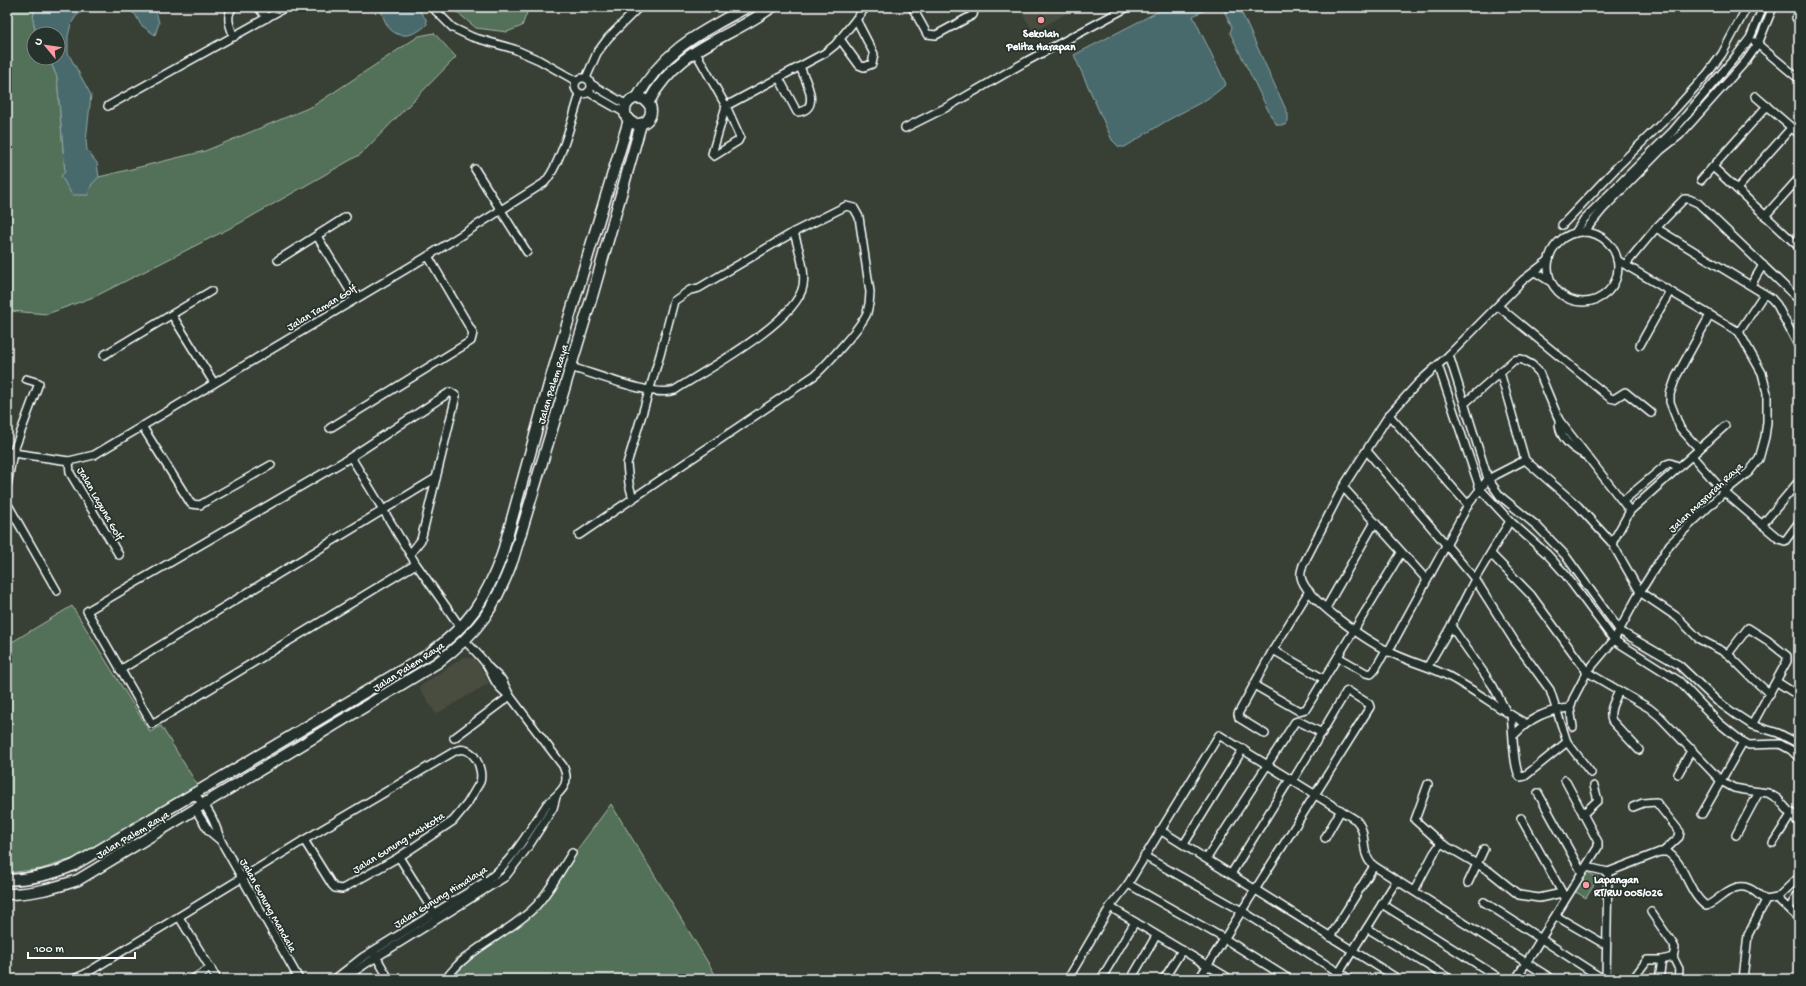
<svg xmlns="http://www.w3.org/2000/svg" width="1806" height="986" font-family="'Gochi Hand',sans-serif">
<rect width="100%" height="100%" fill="#384036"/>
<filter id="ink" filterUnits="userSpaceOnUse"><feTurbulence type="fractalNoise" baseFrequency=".025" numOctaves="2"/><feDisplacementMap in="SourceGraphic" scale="8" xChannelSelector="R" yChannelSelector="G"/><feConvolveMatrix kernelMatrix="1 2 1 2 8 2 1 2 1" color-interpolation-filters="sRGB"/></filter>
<g filter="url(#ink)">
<!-- built -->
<g fill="#494d40">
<polygon points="1018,7 1077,7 1034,32"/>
<polygon points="464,657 476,659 489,683 436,714 419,687"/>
</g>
<!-- green -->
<g fill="#527058" stroke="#a8b8ac">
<polygon points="7,7 35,7 33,19 36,34 34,34 34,58 49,58 57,77 65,172 92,184 99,177 205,151 313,106 419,36 434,33 456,57 361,154 240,223 96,296 47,314 11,311 7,308"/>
<polygon points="451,7 529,7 522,26 507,32 476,28"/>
<polygon points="72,606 150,732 161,726 198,786 78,857 41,869 7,873 7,645"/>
<polygon points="611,804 718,979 443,979 457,958 536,905"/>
<polygon points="1586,871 1598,878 1586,898 1574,891"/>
</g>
<!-- water -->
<g fill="#486b6d" stroke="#91a6a7">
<polygon points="35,7 93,7 86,9 76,16 71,24 68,36 68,53 91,95 86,141 87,150 97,163 99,177 92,184 88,195 72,195 61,176 65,172 57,77 49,58 58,58 58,34 36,34 33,19"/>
<polygon points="121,7 155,7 159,23 155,35 141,25 135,14"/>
<path d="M380,7H421V13L426,19L427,24C418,34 402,40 391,30C385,24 382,14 380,7Z"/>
<path d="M1167,7H1211L1193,16L1226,84C1212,98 1196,105 1179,114C1160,124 1143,136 1125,147H1119L1112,140L1074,55Z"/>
<polygon points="1222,7 1239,7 1288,114 1288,121 1285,125 1277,125 1272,118 1230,33 1232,27"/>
</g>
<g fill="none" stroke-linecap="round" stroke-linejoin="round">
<!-- street casing -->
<g stroke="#fff" stroke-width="10">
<g id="street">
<path d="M233,7C225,17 230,26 234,37"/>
<polyline points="258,7 267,18"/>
<polyline points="432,7 453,28 472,37 514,49 539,60 576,81"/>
<polyline points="912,7 927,34 936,35 973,15 975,7"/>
<polyline points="1796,18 1799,21"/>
<polyline points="840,39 859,65 864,67 872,64 874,54 856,19"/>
<polyline points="1755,42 1799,79"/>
<polyline points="695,51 726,106 740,137 738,141 714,156 712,154 726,106 825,53 835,45 866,7"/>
<circle cx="583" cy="86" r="8"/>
<polyline points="586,78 597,53 608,38 639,7"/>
<path d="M779,78L797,112C822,110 806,81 800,67"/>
<polyline points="591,84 627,105"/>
<polyline points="588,92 625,113"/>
<polyline points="1755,96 1799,134"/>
<polyline points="108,106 286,7"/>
<polyline points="905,128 949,106 1027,61 1128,7"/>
<polyline points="1713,167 1799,247"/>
<polyline points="475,169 527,252"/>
<polyline points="1701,180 1767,106"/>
<polyline points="1737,189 1791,128"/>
<polyline points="1765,216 1799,178"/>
<polyline points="1562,225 1618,166 1671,114 1708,73 1722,54 1747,7"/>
<polyline points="1656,228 1771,298 1777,305 1799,347"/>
<polyline points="1584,232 1603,209 1661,150 1680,135 1746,61 1758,44 1773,7"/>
<circle cx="1583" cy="267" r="35"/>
<polyline points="1575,233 1584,219 1673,131 1737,55 1750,38 1763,7"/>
<polyline points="317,236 355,299"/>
<polyline points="278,260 346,217"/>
<polyline points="1549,260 1523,280 1449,355 1488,479 1500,496 1537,526 1565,555 1620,631 1679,665 1717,701 1735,714 1752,725 1778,733 1799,744"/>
<polyline points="1626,264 1656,228 1684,199 1689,199 1698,203 1799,300"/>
<polyline points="1535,272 1551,282"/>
<polyline points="1751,285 1763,265"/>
<polyline points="1498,306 1610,398 1614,399 1625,392 1651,413"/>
<polyline points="172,315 214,383"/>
<polyline points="1739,332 1764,294"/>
<polyline points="1640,345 1670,291"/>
<polyline points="104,355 211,291"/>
<path d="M1449,355L1418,383L1389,415L1343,487L1303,565C1302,569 1300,572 1301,577C1305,599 1367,641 1388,651C1408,662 1430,666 1450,677C1476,691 1499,709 1525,723"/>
<polyline points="1438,365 1480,489 1510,521 1547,554 1565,574 1614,640 1679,681 1719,723 1740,740 1749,745 1780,744 1791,750 1799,758"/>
<path d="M570,367C593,373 654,398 675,390C706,370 796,322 803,286C806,268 798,249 794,232"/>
<polyline points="1500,372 1525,460 1578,506 1612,543 1640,592 1677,617 1699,639 1728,654 1754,680 1770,694"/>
<path d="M26,379L39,383L13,453L69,461L94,455L428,256L544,183C560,167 573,116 580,94"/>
<polyline points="1465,403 1514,360 1521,359 1532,365 1539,372 1559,420 1630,511"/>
<polyline points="1389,415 1468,505"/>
<path d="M1559,420C1558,438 1571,448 1585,455"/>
<polyline points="142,426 191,504 200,505 271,465"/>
<polyline points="330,428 471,341 473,333 428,256"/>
<polyline points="1699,449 1680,428 1670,402 1670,394 1676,377 1710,315"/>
<polyline points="7,451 13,453 7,485"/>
<polyline points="1367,451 1475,579 1515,642 1550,690 1567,742 1591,773"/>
<polyline points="1692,456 1724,492 1779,539 1785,541 1799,522"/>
<polyline points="351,457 450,392 456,396 421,540 410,554"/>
<polyline points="69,461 70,473 119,555"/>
<polyline points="1343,487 1427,580"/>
<polyline points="1623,501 1667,464 1670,463 1680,467"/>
<polyline points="7,503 57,591"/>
<polyline points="1762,525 1799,481"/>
<path d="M579,535L815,375C827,364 861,327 867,313C869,306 870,299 870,292L859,217L854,208L846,206L794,232L699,288L690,290L674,301L660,355L627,464L629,484L633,499"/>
<polyline points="1612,543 1630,511 1725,426"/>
<polyline points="1491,554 1531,595 1587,672 1649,708 1660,717 1721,781 1734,788 1745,790 1768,793 1778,799 1799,823"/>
<polyline points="416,564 152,724 87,611 351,457 416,564 461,628"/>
<polyline points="1326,608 1375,522"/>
<polyline points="1451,626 1493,686 1506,711"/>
<path d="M465,641C473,649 482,657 488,667C496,682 494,683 508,695"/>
<polyline points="1273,650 1324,679"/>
<polyline points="1388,652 1468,505 1488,479 1525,460"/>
<polyline points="1728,654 1748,628 1767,640 1787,656 1787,661 1752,725"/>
<polyline points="1338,657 1366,673 1371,674 1374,671 1386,650"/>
<polyline points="1428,666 1451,626 1475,579 1510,521"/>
<polyline points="120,670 436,478"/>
<polyline points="1777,682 1799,696"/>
<polyline points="1254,685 1299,711 1306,709 1401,553"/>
<path d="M1619,691C1615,700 1608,711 1612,721L1639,750"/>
<path d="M1511,715C1513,729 1513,768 1520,777L1525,776L1567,742"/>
<polyline points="1573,727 1570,708 1573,699 1587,672 1614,640 1640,592 1670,544 1724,492 1749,472 1759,459 1765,437 1767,422 1767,393 1762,373 1739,332 1617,260"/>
<polyline points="1265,734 1239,718 1238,714 1273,650 1309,591"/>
<path d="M1514,735C1530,718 1547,710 1570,708"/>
<polyline points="454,738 510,696"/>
<polyline points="1678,774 1692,749"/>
<polyline points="1428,784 1415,820 1441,843 1489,871 1519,895 1539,898 1562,893"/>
<polyline points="1538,793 1582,873"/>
<path d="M193,795C208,803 216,826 221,841L299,979"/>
<polyline points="1633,807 1643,803 1656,802 1680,832 1679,837 1664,851"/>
<polyline points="195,809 209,831 221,841"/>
<polyline points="1583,814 1598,800 1594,786"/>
<polyline points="1702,814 1743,742"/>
<polyline points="1521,818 1564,896"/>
<polyline points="1160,830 1398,979"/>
<polyline points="1736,835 1759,792"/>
<polyline points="1325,838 1341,810"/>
<polyline points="1773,843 1792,813"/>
<polyline points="1184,844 1243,749"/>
<polyline points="1144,856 1242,911 1349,979"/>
<polyline points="399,857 436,916"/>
<polyline points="1207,858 1295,722 1298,721 1322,733"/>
<path d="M1587,867L1608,872L1660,852H1667C1685,863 1688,893 1706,906C1719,901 1731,882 1748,888C1755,890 1760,897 1766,900L1777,898L1799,877"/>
<polyline points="1231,874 1290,779"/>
<polyline points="1468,883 1484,849"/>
<polyline points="1128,884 1225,939 1289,979"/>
<polyline points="1414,891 1434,853 1441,843"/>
<polyline points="1777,898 1796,916 1799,921"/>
<polyline points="1484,902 1603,979"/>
<polyline points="1382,904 1501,979"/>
<polyline points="1110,907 1230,979"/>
<polyline points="1789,909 1799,892"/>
<polyline points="1651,912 1673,944 1675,948 1673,957"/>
<polyline points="1556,916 1606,945"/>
<polyline points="179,917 217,979"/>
<polyline points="1367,928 1450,979"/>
<polyline points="1330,937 1374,866"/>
<polyline points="374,953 389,979"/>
<polyline points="7,979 8,979"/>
<path d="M73,979L85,974L304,840L455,751C473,743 484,769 480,782L467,804L453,821L399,857L342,889L335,888L332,885L304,840"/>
<polyline points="193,979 211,968"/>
<path d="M335,979L363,957L488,880C514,859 529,831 547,804C560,792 572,785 563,766L510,696L502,680L488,667"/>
<polyline points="344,979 367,963 505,877 528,847 553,808 556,797"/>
<path d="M446,979C467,948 510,933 536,906C550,890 561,870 572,853"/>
<path d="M1068,979L1110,907L1128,884L1219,735L1356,820C1369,833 1359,855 1374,866L1552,979"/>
<polyline points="1101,979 1135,922"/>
<polyline points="1131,979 1156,936"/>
<polyline points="1164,979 1182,950"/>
<polyline points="1199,979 1370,707 1369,704 1348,691 1346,692 1293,780"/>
<polyline points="1335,979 1397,880"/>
<polyline points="1516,979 1598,847 1598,842 1565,780"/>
<polyline points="1606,979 1608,872"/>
<polyline points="1633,979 1647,960 1662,960 1673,957 1679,969 1678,979"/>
<polyline points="1659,979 1662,960"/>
<polyline points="1743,979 1748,935 1766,900"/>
</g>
</g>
<!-- secondary casing -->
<g stroke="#fff" stroke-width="13">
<g id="secondary">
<path d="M637,98C664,49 700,33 747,7"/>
<circle cx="638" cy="111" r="13"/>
<path d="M648,103C680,45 724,42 772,7"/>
<path d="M7,880C31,879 52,875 74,865L429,654C469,625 485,601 502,555L550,381L629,120"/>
<path d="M7,894C32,894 54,888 78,880L437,663C479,632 495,608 513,559L593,293L641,124"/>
</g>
</g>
<!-- street -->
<use href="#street" stroke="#26332d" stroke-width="7"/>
<!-- secondary -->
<use href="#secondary" stroke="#26332d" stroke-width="10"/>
</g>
</g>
<!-- markers -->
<g fill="#ff9aa2" stroke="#26332d" stroke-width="1.5">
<circle cx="1041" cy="20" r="4"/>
<circle cx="1586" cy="885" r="4"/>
</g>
<g text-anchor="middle" stroke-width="3.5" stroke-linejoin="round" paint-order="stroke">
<!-- poi labels -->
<g font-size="11" font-weight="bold" fill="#fff" stroke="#26332d">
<text x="1041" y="37">Sekolah<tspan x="1041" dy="13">Pelita Harapan</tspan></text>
<text x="1594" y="883" text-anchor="start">Lapangan<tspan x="1594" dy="13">RT/RW 005/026</tspan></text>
</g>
<!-- street labels -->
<g font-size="11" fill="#fff" stroke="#26332d">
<text transform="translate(321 307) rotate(-31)" y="4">Jalan Taman Golf</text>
<text transform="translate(552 384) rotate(-73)" y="4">Jalan Palem Raya</text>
<text transform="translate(1705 497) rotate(-43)" y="4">Jalan Masrurah Raya</text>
<text transform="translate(101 503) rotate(60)" y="4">Jalan Laguna Golf</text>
<text transform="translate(408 666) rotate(-33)" y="4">Jalan Palem Raya</text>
<text transform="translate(132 834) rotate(-31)" y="4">Jalan Palem Raya</text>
<text transform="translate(398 842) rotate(-32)" y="4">Jalan Gunung Mahkota</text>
<text transform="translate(440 896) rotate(-32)" y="4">Jalan Gunung Himalaya</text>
<text transform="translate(269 905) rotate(61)" y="4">Jalan Gunung Mandala</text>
</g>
</g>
<!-- margin -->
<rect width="1806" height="986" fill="none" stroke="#26332d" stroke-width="24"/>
<rect x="12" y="12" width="1782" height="962" fill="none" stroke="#fff" stroke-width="1.5" filter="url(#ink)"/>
<!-- north arrow -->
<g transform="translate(46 46) rotate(299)"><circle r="19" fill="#26332d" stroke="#7d8581"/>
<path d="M0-3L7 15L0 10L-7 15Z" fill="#ff9aa2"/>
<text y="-6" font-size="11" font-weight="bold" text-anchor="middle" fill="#ffffff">U</text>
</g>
<!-- scale -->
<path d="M28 952v6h107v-6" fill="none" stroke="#ffffff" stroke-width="2"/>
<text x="34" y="952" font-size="12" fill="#ffffff" stroke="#26332d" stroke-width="3" paint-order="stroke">100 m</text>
</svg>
